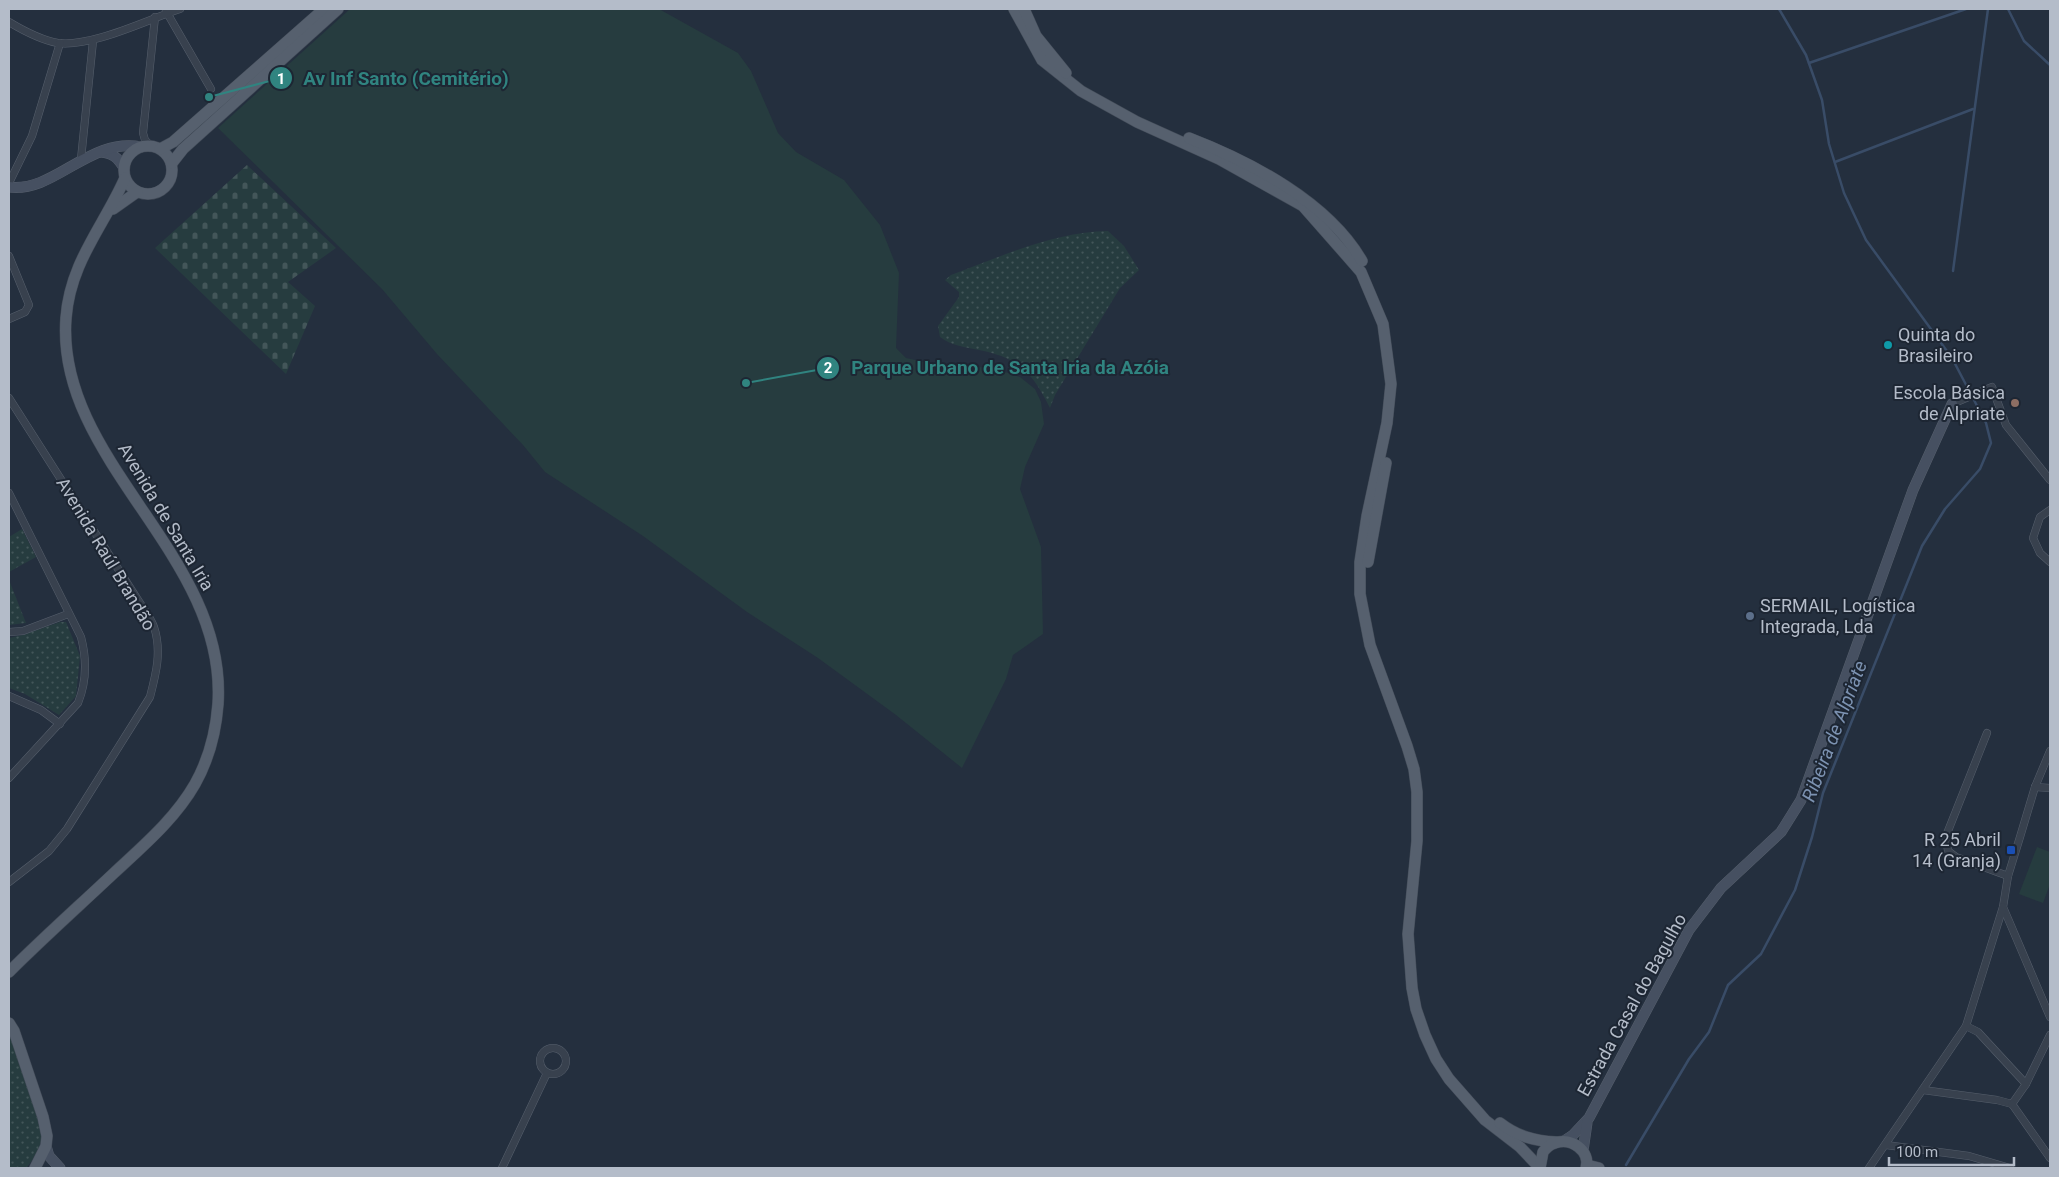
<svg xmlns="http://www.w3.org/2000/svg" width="2059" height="1177" font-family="Roboto,sans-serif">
<defs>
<pattern id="grass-dots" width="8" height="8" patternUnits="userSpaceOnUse" patternTransform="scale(1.25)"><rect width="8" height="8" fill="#263c3f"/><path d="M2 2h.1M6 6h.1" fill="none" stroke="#435659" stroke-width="1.8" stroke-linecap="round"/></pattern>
<pattern id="cemetery-stones" width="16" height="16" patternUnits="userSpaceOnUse" patternTransform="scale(1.25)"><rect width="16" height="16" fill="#263c3f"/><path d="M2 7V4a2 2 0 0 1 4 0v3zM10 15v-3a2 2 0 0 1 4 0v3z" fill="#435659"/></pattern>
</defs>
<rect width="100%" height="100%" fill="#242f3e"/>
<!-- grass -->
<g fill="url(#grass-dots)">
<path d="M1108,231L1124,246L1139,270L1120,288L1055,395L1050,408C1032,372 1019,358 979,350C965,347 952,346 940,337L938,326L959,297V292L945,280L951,275C1002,256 1054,232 1108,231Z"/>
<polygon points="22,529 36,557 9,572 9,537"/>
<polygon points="9,580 26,623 9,625"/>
<polygon points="60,622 66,622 80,656 76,696 59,715 25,694 9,688 9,638 23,635"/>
<path d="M9,1033L12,1039C20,1060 44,1118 42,1137C40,1148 34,1160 26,1168H9Z"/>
</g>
<!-- cemetery -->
<polygon fill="url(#cemetery-stones)" points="247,165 336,248 288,282 315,306 286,374 155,248"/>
<!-- park -->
<g fill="#263c3f">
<polygon points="350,9 659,9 738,53 751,71 778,133 796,152 844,180 880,225 899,273 896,348 906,358 934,364 993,368 1020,377 1035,389 1041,402 1044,424 1025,467 1020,489 1041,547 1043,634 1013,655 1006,679 962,768 896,715 818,658 747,612 643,536 545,472 523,445 437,354 382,289 218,128"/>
<polygon points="2037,847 2050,852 2050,884 2043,903 2019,894"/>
</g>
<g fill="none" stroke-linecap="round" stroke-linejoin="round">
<!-- stream -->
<g stroke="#394c67" stroke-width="2.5">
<polyline points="2008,9 2024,41 2050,65"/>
<polyline points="1809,63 1966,9"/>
<polyline points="1835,162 1973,109"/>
<polyline points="1953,271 1988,9"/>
<polyline points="1626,1165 1689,1059 1709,1032 1728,985 1761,954 1795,890 1812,837 1823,793 1922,546 1945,509 1980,469 1991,443 1986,423 1952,358 1866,240 1844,193 1829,144 1822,100 1806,55 1779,9"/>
</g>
<!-- street casing -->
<g stroke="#565f6c" stroke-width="8">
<g id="street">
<polyline points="166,11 211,89"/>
<path d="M9,22C24,31 41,40 58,43C93,47 146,20 180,9"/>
<polyline points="151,146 145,140 143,133 155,17"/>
<polyline points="81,159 93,41"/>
<polyline points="9,183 32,136 60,43"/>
<polyline points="9,256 29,305 25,312 9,319"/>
<path d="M9,398L138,600C143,608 151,618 154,627C162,651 156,674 150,697L67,829L49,851L9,882"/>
<polyline points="1952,404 1992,387 2006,425 2050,480"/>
<path d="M9,493L81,637C87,660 87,681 78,703L9,778"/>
<polyline points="2050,510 2040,517 2033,538 2040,553 2050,562"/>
<polyline points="9,632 23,631 68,614"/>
<polyline points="9,696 41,710 60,724"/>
<polyline points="1987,733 1946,836 1948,851 1956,857 2008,876"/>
<polyline points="2050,751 2035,787 2020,837 2008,876 2003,907 2050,1017"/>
<polyline points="2035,787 2050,788"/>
<circle cx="553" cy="1061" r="13"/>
<polyline points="2026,1084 2050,1035"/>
<polyline points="1923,1090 1997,1100 2012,1104 2026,1084 1978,1032 1966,1026"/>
<polyline points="2012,1104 2050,1158"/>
<polyline points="1886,1145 1969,1156 2010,1168"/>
<polyline points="502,1168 547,1073"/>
<polyline points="1869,1168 1966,1026 2003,907"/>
</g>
</g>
<!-- secondary casing -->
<g stroke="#565f6c" stroke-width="11">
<g id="secondary">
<path d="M101,152C113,153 118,158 124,168"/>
<path d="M9,187C55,193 89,137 141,147"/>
<polyline points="1564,1141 1573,1135 1589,1118 1689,930 1721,888 1781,832 1801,800 1913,490 1952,404"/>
<polyline points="46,1146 49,1156 60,1168"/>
<polyline points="1583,1151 1587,1123"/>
</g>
</g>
<!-- primary casing -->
<g stroke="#414a57" stroke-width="12">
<g id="primary">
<polyline points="1014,9 1042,60 1081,91 1137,122 1219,159 1303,206 1361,272 1383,324 1391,384 1387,423 1367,516 1360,562 1360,594 1370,645 1407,746 1414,769 1417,792 1417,841 1408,934 1412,988 1416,1009 1425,1035 1436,1059 1449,1079 1485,1120 1520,1147 1540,1168"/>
<polyline points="1024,9 1036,36 1066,73"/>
<path d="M1189,138C1251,162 1328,202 1362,261"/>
<circle cx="148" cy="170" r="24"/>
<polyline points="160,149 173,142 324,9"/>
<polyline points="172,163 183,149 338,9"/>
<polyline points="113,209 137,192"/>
<polyline points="1368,562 1386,463"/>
<path d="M9,972C43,938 79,906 114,873C143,846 175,819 195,784C209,759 216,731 218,704C228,555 55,461 66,318C70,262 104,226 125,178"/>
<polyline points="9,1023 14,1031 43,1117 47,1136 46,1146 35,1168"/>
<path d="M1500,1123C1517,1136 1534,1141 1556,1142"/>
<polyline points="1587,1165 1599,1168"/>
<path d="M1540,1168L1543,1152C1546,1148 1550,1144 1555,1143C1571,1137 1591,1151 1586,1168"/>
</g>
</g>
<!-- street -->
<use href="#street" stroke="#38414e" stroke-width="7"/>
<!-- secondary -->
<use href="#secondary" stroke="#465061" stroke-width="10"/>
<!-- primary -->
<use href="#primary" stroke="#56606e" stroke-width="11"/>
</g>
<!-- markers -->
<circle fill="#0f9aa8" stroke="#1d2633" stroke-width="2" cx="1888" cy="345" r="5"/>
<circle fill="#8d6e63" stroke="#1d2633" stroke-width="2" cx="2015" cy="403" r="5"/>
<circle fill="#5c6f8a" stroke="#1d2633" stroke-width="2" cx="1750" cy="616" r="5"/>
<rect fill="#1a4fb4" stroke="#1d2633" stroke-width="2" x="2006" y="845" width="10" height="10" rx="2.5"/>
<g text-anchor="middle" stroke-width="4" stroke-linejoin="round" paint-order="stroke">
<!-- poi labels -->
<g font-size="18" fill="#b4bcc9" stroke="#1d2633" text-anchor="start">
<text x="1898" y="341">Quinta do<tspan x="1898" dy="21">Brasileiro</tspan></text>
<text x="2005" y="399" text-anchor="end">Escola Básica<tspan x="2005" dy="21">de Alpriate</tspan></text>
<text x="1760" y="612">SERMAIL, Logística<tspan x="1760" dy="21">Integrada, Lda</tspan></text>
<text x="2001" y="846" text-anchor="end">R 25 Abril<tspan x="2001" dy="21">14 (Granja)</tspan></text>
</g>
<!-- street labels -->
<g font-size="18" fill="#b4bcc9" stroke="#1d2633">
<text transform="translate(166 517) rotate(59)" y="6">Avenida de Santa Iria</text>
<text transform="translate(106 554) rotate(59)" y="6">Avenida Raúl Brandão</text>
<text transform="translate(1632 1005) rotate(-61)" y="6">Estrada Casal do Bagulho</text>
</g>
<!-- water labels -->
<g font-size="19" font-style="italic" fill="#7c92b1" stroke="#1d2633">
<text transform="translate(1834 731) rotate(-69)" y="7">Ribeira de Alpriate</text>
</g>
</g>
<!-- callouts -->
<path fill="none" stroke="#308480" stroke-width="2" d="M209 97L281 78M746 383L828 368"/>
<g fill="#308480" stroke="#1d2633" stroke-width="2">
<circle cx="209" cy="97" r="5"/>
<circle cx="746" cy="383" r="5"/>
<circle cx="281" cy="78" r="12"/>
<circle cx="828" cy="368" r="12"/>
</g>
<g font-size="15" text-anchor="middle" font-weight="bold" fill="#fff">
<text x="281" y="84">1</text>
<text x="828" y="373">2</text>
</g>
<g font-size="19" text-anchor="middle" font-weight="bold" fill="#308480" stroke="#1d2633" stroke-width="4" stroke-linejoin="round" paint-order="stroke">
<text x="406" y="85">Av Inf Santo (Cemitério)</text>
<text x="1010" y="374">Parque Urbano de Santa Iria da Azóia</text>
</g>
<!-- border -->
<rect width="2059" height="1177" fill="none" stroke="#b4bcc9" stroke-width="20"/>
<!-- scale -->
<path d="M1889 1157v8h125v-8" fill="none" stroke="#b4bcc9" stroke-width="2.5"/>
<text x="1896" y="1157" font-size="15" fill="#b4bcc9" stroke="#1d2633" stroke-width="4" paint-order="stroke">100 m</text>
</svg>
